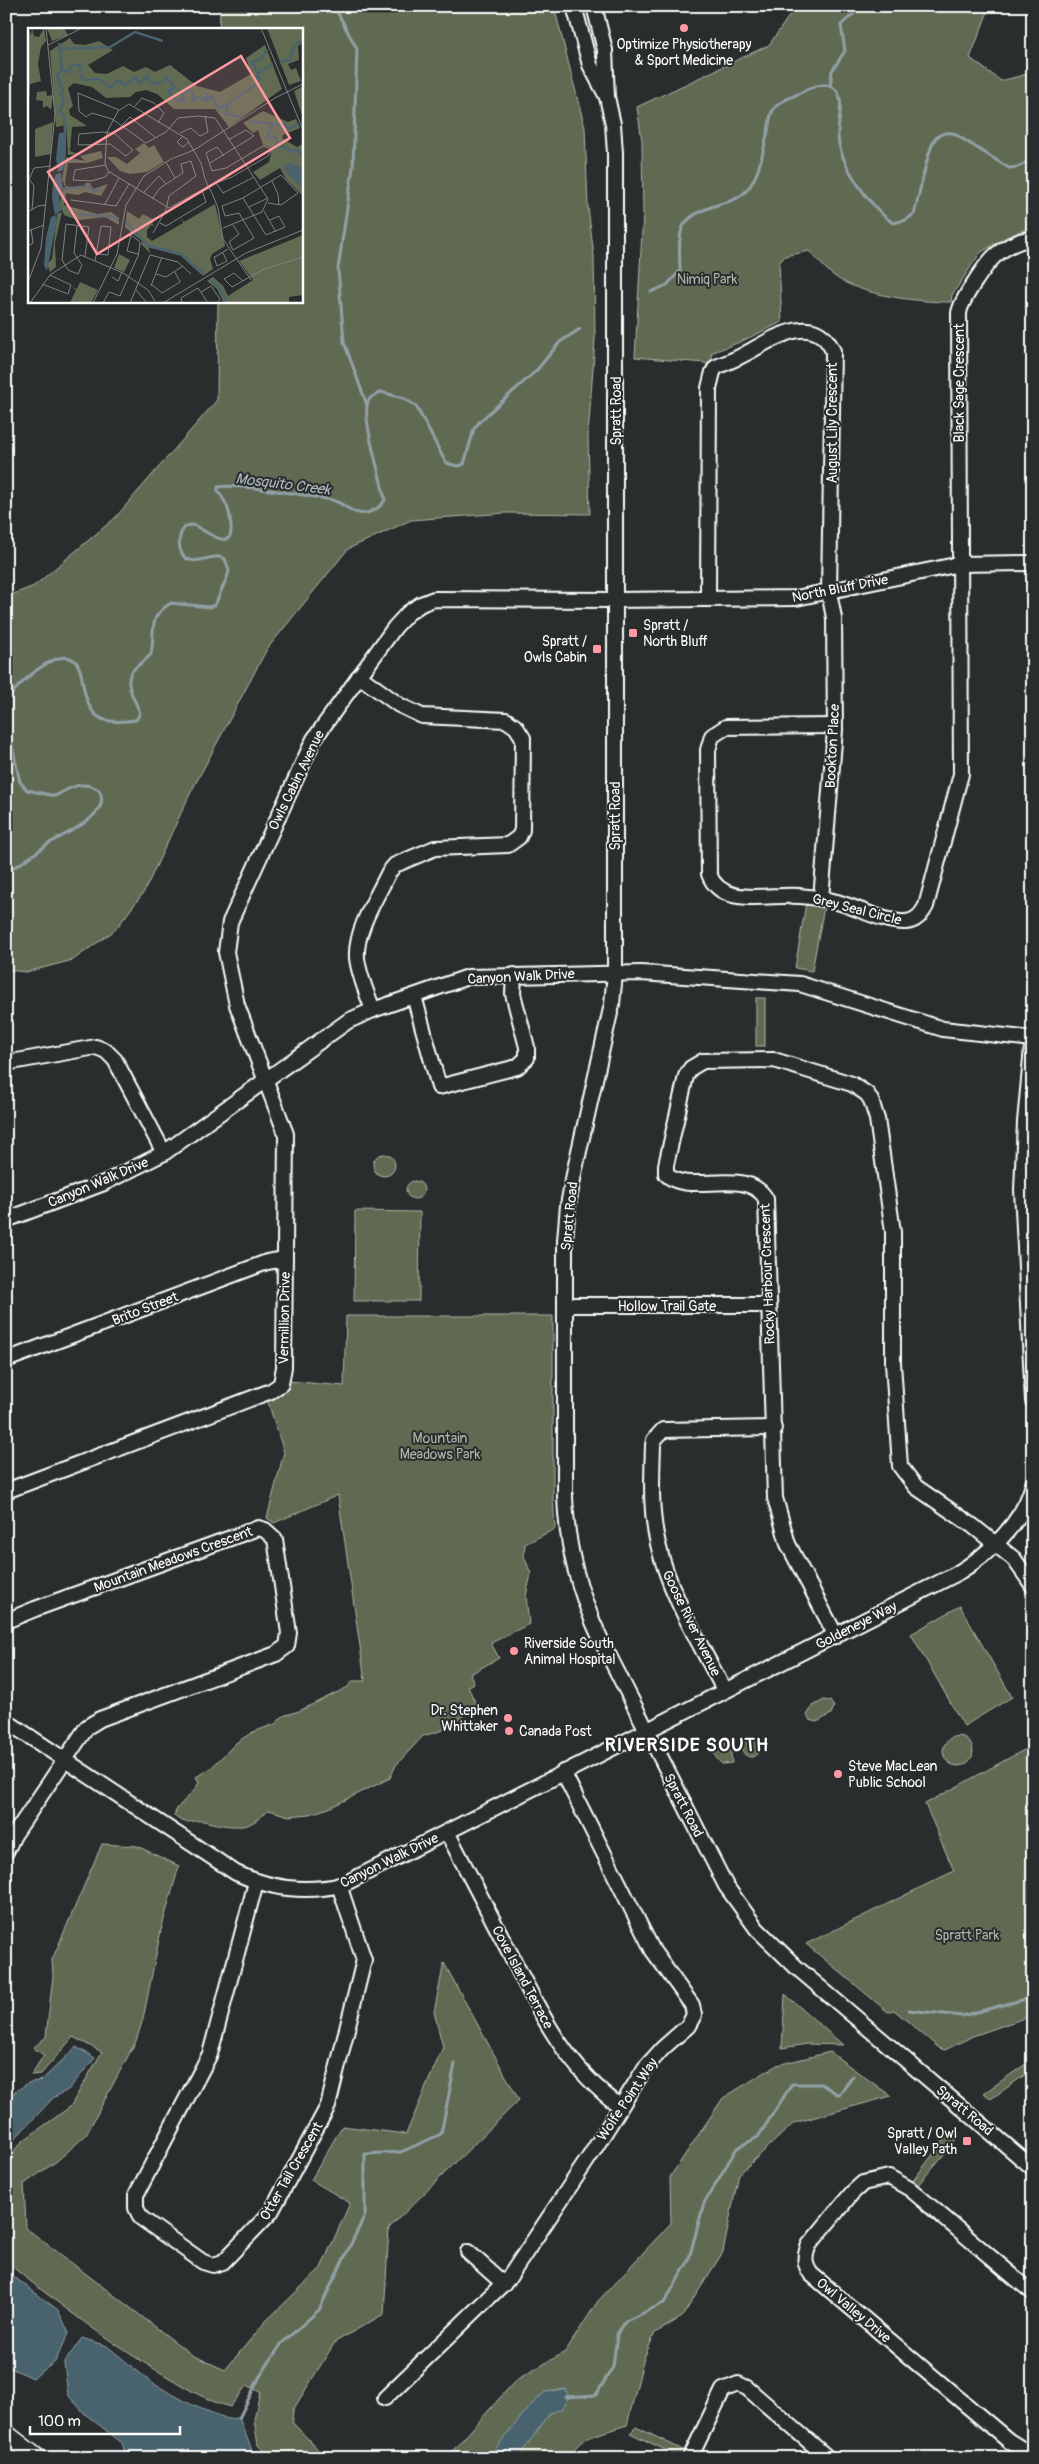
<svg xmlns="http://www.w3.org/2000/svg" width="1039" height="2464" font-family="Pangolin,sans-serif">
<rect width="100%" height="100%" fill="#2a2d2e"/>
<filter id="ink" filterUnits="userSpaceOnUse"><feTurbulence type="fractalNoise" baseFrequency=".02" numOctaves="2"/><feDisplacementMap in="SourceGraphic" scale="10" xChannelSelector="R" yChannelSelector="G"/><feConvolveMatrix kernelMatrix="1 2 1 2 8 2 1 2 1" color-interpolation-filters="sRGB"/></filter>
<g filter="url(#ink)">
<!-- green -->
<g fill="#606b52" stroke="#b0b5a8">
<polygon points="206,6 554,6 585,128 588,207 594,256 595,340 588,436 590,514 506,513 411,520 348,549 267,649 190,794 144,892 115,930 73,960 27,972 6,970 6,597 34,586 115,518 217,400 218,301 301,301 301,29 219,29 220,10"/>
<path d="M796,6H990L970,58L1001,81L1027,74L1033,66V226L1006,237L980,253L952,295L951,302C918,302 862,296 834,276C825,269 817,259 809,251L785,256L779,263L782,322L740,342L711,353L713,363L708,366L705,363L635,357L643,214L642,141L637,107L769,45Z"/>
<polygon points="806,903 824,907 812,971 795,968"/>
<rect x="756" y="998" width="9" height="48"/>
<circle cx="384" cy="1165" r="11"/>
<circle cx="415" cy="1190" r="9"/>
<polygon points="355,1211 420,1212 419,1301 354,1301"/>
<path d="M346,1316H553V1499L555,1529L525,1544L524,1556L531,1574L526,1596L529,1624L491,1643L499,1658L470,1674L474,1683L468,1687L477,1706L443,1730L423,1736L396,1765L390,1778L329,1808L310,1814L289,1816L269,1810C262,1816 251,1826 242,1826C232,1827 213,1824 204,1821C192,1819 187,1827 174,1816C177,1802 194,1796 199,1782L196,1777L211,1768L237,1742L253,1732L275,1724L283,1716L299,1711L348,1687L352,1681H365L338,1495L274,1523L267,1518L284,1452L267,1399L281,1393L289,1381L344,1386Z"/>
<polygon points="960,1606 1012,1697 964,1726 911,1634"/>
<polygon points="824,1700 830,1701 834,1707 831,1714 817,1722 810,1720 807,1715 813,1706"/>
<circle cx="958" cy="1751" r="15"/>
<path d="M729,1738L732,1763L722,1764C709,1753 710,1740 729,1738Z"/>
<circle cx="751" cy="1748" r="9"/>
<polygon points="1033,1745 1033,2015 973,2036 945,2050 939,2048 894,2010 888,2012 806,1944 954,1871 925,1804"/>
<path d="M102,1844L137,1846L179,1866L161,1930L143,2019L136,2041L86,2135L57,2161L24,2184L26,2228L192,2355L225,2370L265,2322L321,2268L350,2203L311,2180L342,2126L406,2134L443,2047L434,2012L444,1963L519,2100L389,2228L384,2314L335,2342L293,2410L292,2422L326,2458H270L258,2445L254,2420L260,2392L247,2385L230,2407C207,2401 188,2389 168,2377C110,2344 58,2303 6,2262V2159L24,2140L70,2107L102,2052L73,2037L41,2074L31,2075L44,2055L33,2048L46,2037L53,1976L52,1960Z"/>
<polygon points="785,1994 843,2045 807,2044 782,2048"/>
<polygon points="830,2052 891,2096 794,2123 739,2174 723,2252 682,2317 655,2333 644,2358 627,2425 588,2437 564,2458 446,2458 516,2380 565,2352 598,2301 671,2223 670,2177 723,2098 777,2065"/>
<polygon points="1033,2059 1033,2069 991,2099 984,2093"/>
<polygon points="950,2132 958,2138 917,2186 912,2182"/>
<polygon points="636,2427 685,2451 682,2458 630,2433"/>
</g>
<!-- water -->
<g fill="#4a636e" stroke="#92a1a8">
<polygon points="76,2047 95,2058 68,2090 53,2098 6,2148 6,2098 28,2083 42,2080"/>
<polygon points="6,2271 58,2310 69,2333 55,2362 33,2378 6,2366"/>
<polygon points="82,2338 107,2346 152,2383 194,2406 228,2419 239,2418 255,2458 127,2458 122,2443 85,2414 68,2395 64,2363"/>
<polygon points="565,2389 569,2397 561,2409 550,2413 518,2458 488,2458 529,2407 545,2392"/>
</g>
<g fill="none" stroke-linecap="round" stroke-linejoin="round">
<!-- stream -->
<g stroke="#92a1a8" stroke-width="3">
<polyline points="334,6 357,49 353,167 338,269 344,342 367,405"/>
<polyline points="830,86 832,71 845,51 841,25 862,6"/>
<path d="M651,292L667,285L680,271C679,230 675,218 720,204C730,201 739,199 746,191C760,176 763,150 768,131C770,123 769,113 776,106C782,100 795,96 802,92C810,87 823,83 831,86C848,94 837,121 838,136C839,163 871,208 893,223L906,220L914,214C919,198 927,150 935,139C940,133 947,132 953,133L1009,168C1020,168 1027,164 1033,155"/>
<path d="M6,701C15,687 59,643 76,662C81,668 82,678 83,684C89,720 102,725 136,720L140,713C135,699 121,681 135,668C141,663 146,660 151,654C156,630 146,618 171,603L209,607L215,605L228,575L229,570L225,559C212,552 200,565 187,559C175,552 177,525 192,525C199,525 233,556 231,527C230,510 227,504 218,491V487C236,483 311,496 332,500C345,503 352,516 367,513C374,511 382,506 385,500C381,477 364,426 367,405C368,397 375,395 381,392L403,398L416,406L446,463L458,466L464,464L474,429L480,421L536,371L560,342L580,329"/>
<path d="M6,718L20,782L27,790L55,796C70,788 82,779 99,790C114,815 63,834 48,844C34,854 22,864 6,872"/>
<polyline points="909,2010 962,2016 1033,1997"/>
<polyline points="566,2397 596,2395 613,2367 617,2334 626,2321 664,2303 688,2262 704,2203 737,2148 758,2137 792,2084 821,2084 839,2095 853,2076"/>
<polyline points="239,2418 260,2376 282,2343 319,2310 365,2215 365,2154 401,2152 441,2134 455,2064"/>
</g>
<!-- minor casing -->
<g stroke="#fff" stroke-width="18">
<g id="minor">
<polyline points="574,6 590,65 606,95"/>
<path d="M594,6L605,50L607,97L613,124L615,153V973L612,1004L575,1169L568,1205L565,1240V1497C567,1549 579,1593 601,1640L726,1886L757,1929L796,1967L1033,2168"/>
<path d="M708,599L709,388L713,372L716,367C726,363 736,359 745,354C771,340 814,309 833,351L829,592L834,618L835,730L821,899"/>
<path d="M359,676L399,705L422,716L506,720L516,727L523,738L522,830L519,837L508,845L435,848L395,865L389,872C377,897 355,930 357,958C359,976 367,993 373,1010"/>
<path d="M834,726L726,727L712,736L708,750L709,874C722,909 770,893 799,896C810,897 822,898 833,901C855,906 884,923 906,922C916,921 921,915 926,906L961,774L959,313C961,300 986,263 997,254C1007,246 1021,240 1033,238"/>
<polyline points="414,996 439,1087 517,1067 527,1058 527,1047 513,994 514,975"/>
<polyline points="1033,1037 1025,1122 1022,1190 1033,1401"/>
<polyline points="6,1063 96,1047 106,1051 115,1060 164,1153"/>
<polyline points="6,1220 104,1183 164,1153 348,1021 373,1010 468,977 641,973 800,984 943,1029 1033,1039"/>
<polyline points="566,1305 769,1305"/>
<polyline points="6,1360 267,1262 285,1259"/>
<polyline points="6,1491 271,1391 281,1384 284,1367 286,1134 237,1005 226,952 230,922 314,739 395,627 408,613 421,604 434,599 615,600 796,598 960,564 1033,563"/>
<polyline points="6,1621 35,1609 258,1528 265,1530 275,1539 289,1633 287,1646 276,1654 100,1719 87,1727 14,1835 6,1852"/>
<path d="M836,1636L788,1544L775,1498L766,1199C746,1165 688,1197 666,1174V1165L686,1076L691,1068L703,1061L774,1060L852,1084L867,1094L871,1100L877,1119L893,1232V1363L900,1466L916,1487L973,1526L1014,1559L1033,1586"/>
<path d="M724,1690C700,1643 670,1596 658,1544C650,1512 652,1478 653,1445L654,1440L663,1430L774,1428"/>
<path d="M6,1721L236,1873C271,1889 304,1893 342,1885L956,1574C989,1554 1023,1523 1033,1484"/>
<path d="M447,1832C468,1872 489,1913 510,1953C539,2011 566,2068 620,2106"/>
<polyline points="256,1882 210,2054 136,2195 136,2208 141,2218 203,2262 213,2265 223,2262 271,2212 328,2106 364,1960 339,1885"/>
<polyline points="468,2252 504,2284"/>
<path d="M1033,2293L910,2189L889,2177L863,2183L852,2193L809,2245C804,2257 804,2264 811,2274L1009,2441L1033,2456"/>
<polyline points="385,2398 508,2279 590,2156 645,2068 663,2048 688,2026 694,2015 692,2005 653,1951 563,1772"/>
<polyline points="690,2458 723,2390 738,2384 747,2388 828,2458"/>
</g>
</g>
<!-- major casing -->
<g stroke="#fff" stroke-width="21">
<polyline id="major" points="6,2434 37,2458"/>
</g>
<!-- minor -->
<use href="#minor" stroke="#2a2d2e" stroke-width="14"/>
<!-- major -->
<use href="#major" stroke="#2a2d2e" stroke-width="18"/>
</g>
</g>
<!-- markers -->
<g fill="#ff9aa2" stroke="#2a2d2e" stroke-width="2">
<circle cx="684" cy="28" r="5"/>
<rect x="628" y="628" width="10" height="10" rx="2.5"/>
<rect x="592" y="644" width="10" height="10" rx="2.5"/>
<circle cx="514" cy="1651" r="5"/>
<circle cx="508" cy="1718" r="5"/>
<circle cx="509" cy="1731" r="5"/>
<circle cx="838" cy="1774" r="5"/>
<rect x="962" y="2136" width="10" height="10" rx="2.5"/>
</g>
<g text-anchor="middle" stroke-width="4" stroke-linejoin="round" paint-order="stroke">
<!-- poi labels -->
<g font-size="14" fill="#fff" stroke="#2a2d2e" text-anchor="start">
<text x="684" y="49" text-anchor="middle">Optimize Physiotherapy<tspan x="684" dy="16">&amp; Sport Medicine</tspan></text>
<text x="643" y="630">Spratt /<tspan x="643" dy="16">North Bluff</tspan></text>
<text x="587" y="646" text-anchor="end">Spratt /<tspan x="587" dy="16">Owls Cabin</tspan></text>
<text x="524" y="1648">Riverside South<tspan x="524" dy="16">Animal Hospital</tspan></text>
<text x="498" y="1715" text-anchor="end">Dr. Stephen<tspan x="498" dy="16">Whittaker</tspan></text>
<text x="519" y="1736">Canada Post</text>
<text x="848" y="1771">Steve MacLean<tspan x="848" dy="16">Public School</tspan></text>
<text x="957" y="2138" text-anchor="end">Spratt / Owl<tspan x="957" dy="16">Valley Path</tspan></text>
</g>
<!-- park labels -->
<g font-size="14" fill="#b0b5a8" stroke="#2a2d2e">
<text x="707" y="284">Nimiq Park</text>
<text x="440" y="1443">Mountain<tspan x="440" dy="16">Meadows Park</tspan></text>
<text x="967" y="1940">Spratt Park</text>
</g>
<!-- street labels -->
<g font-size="14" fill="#fff" stroke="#2a2d2e">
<text transform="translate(959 383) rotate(-90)" y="5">Black Sage Crescent</text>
<text transform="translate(616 411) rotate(-90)" y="5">Spratt Road</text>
<text transform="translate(832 423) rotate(-90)" y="5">August Lily Crescent</text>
<text transform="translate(840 588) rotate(-11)" y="5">North Bluff Drive</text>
<text transform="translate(832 746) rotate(-87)" y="5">Bookton Place</text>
<text transform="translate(296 780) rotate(-64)" y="5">Owls Cabin Avenue</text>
<text transform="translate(615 816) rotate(-90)" y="5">Spratt Road</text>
<text transform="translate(857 909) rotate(14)" y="5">Grey Seal Circle</text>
<text transform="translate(521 976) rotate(-3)" y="5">Canyon Walk Drive</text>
<text transform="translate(98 1182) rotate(-23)" y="5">Canyon Walk Drive</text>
<text transform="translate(569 1216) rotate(-84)" y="5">Spratt Road</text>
<text transform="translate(767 1274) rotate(-92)" y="5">Rocky Harbour Crescent</text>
<text x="667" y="1311">Hollow Trail Gate</text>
<text transform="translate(145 1308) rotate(-21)" y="5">Brito Street</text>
<text transform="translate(284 1318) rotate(-89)" y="5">Vermillion Drive</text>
<text transform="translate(173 1559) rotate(-20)" y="5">Mountain Meadows Crescent</text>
<text transform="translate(692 1623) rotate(64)" y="5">Goose River Avenue</text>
<text transform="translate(856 1625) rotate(-27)" y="5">Goldeneye Way</text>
<text transform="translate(684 1805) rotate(63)" y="5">Spratt Road</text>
<text transform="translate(389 1860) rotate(-26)" y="5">Canyon Walk Drive</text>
<text transform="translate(523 1977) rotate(62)" y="5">Cove Island Terrace</text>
<text transform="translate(627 2099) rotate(-56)" y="5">Wolfe Point Way</text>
<text transform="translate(965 2110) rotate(40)" y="5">Spratt Road</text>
<text transform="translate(291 2171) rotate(-60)" y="5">Otter Tail Crescent</text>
<text transform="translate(854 2310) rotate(40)" y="5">Owl Valley Drive</text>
</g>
<!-- water labels -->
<g font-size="15" font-style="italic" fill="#aeb9be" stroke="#2a2d2e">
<text transform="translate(283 484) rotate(7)" y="5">Mosquito Creek</text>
</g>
<!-- district labels -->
<g font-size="19" font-weight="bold" letter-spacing="1" fill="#fff" stroke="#2a2d2e">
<text x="687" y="1751">RIVERSIDE SOUTH</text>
</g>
</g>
<!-- overview -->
<g transform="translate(28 28)">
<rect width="275" height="275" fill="#2a2d2e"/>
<path d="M0,0L3,7L4,0L6,8L11,9L16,0L18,13L13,19L10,36L13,53L2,56L0,91ZM19,0H36L40,7L24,13ZM239,0H275V15L270,18L271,32L260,36L263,42L268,40L273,53L261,57ZM42,10L46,16L57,17L71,13L85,22L60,37L67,45L79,46L95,38L106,44L118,39L127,44L142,37L169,58L192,64L223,46L218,30L237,17L254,61L201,99L187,81H146L129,66L118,62L108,64L102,69L78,70L64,59L46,55L40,60L45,78L41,82L42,87L59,98L44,99L42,123L50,126L40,127L38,97L28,99L22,23ZM275,58V90L266,63ZM18,63L19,68L25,67L23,82L19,78L15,80V73L8,72L9,64ZM235,83L260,94L268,91L272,100L255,107L254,110L269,119L275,116V168L258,151L252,140L232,152L225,144L241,134L244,120L235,117L230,102L225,105L215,95ZM25,94L23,126L7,129V101ZM116,115L121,120L126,117L136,134L119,144L102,146L92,143L79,129H88L99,136L112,125L107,121ZM73,123L75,130L59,135H40L37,154L38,158L50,160H57V155H62L65,161L80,156L73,168L57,164L50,167L38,165L36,177L70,186L83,184L91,190V197L77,189L52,192L41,189L36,187L32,176L33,164L38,161L34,151L38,129L57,133L52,128ZM187,176L197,218L184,226L182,231L185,241L175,248L153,228L120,219L123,226L112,215L115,214L97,199L99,183L111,191L115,186L126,192L124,196L128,199L123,197L119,202V209L124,213L155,195L153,190L156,194ZM34,184L27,215L28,239L22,244L19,236L24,231L29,186ZM275,207V267L261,269V275H196L189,261L179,253L185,249L195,258L200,268L225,252L211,233ZM91,226L102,232L96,244L86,240ZM52,254L70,262L63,275H42L48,262L44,259L49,261Z" fill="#606b52"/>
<path d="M38,104V127L35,142L30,144L28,130L31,105ZM260,135L275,140V161L259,145L256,139ZM33,145L35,161L31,170L34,182L27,187L24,171L25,155L28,146ZM27,187L29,192L19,243L16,238L18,210L23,189Z" fill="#4a636e"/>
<path fill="none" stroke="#4a636e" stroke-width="2.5" d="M31,15L34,42L40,44L45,37H52V46L55,52L71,51L83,60L90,52L97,57L107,49L111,55L120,48V54L130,56L138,50L147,60L140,63L147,71L156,73L153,67L159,62L165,64L164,73L172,69L179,73V68L182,71L185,68L190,81L200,76L198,86L214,89M32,21L82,19L107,4L135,13M252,34L262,32L267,16L275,13M34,43L29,46L35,63L32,66L36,71L32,83L36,88L37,104M230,46L224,34L234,30L239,21M199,76L226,58L232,50L229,49L232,44L245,36M221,93L244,96L239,110L247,108L249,116L266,124L269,121L275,127M246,97L255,96L261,101L270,96M35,161L61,158L66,163L73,161M52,186L87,189L90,193M98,194L120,218L153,226L176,246M182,251L191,259L199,275"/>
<path fill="none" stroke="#7f8182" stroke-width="1" d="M233,0L275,102M20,17L54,0M107,78L114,70L126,75L136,85L130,95M91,82L50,65L51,83L58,89L64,85L84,91L118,115L138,104L150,90L170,88L187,90L240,171L234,184L195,200M94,97L102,89L128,110M75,104L87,106L105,122L98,128L82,116L50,117L51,106ZM152,105L163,100L172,108L180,104L177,88M155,108L149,114L155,119L161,114M196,128L189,119L178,125L184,143L198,140L235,118L244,121L240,128L204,149L180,158L179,159L141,180L80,143L77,135L79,104L90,83L101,76L159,111L173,135L177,151L178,153L180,158L184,165L190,180L195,211L223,252M138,134L147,150M182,135L226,108L218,102L200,112M78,137L47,142L45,152L63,153L77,149L81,144M2,152L6,158L4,182M244,153L250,166L251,177M0,154L6,140L23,138M188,155L195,165L226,149M115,165L131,148L138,156M215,170L238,207L257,199L251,188L242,192M124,171L132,160L155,145L153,136L163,133L168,148L141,168L138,182L125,205M43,172L88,178L101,156M77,176L91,150M221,179L240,170M236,183L248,204M0,184L10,178L18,177M132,195L138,198L178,174L174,162M205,197L211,206L201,214L205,222L226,210L211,185L197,188L194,178L215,170L253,147L270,165L253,177L240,175M49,198L46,225L54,237L50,246L40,242L34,232L38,196L61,199L57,228M0,203L16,197M0,218L5,215L3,201M195,225L199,233L189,238L186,229H187L200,221M67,233L73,198L83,199L80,227L69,226M128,246L138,249L155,238M84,249L90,253L94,244M215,253L206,245L196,251L204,259L234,242L275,229M0,254L13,220L27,87L18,0M14,256L40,266L43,257L22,247M123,256L134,265L152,254L147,244M123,258L134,229M108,262L119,275M173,264L183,258L192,271L189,275M2,275L22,247L53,227L95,245L120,262L127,273M65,275L89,226L98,177L116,148L143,131L166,122L247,70L275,56M75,275L81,264L92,268L109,230L110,229L112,216V214L103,207L99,223L110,226M102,275L122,227L150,234L163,246M135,275L218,225L275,202M154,275L153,270L170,260L180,275"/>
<path fill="#ff9aa2" fill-opacity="0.15" stroke="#ff9aa2" stroke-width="2.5" d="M213,28L262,110L69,226L20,144Z"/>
<rect width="275" height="275" fill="none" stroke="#fff" stroke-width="2.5"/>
</g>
<!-- margin -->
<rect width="1039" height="2464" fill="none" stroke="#2a2d2e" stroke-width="25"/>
<rect x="12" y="12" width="1014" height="2439" fill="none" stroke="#fff" stroke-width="2" filter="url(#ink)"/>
<!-- scale -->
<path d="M30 2426v8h150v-8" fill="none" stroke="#ffffff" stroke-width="2.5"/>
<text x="38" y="2426" font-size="15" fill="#ffffff" stroke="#2a2d2e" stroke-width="4" paint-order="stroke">100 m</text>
</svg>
